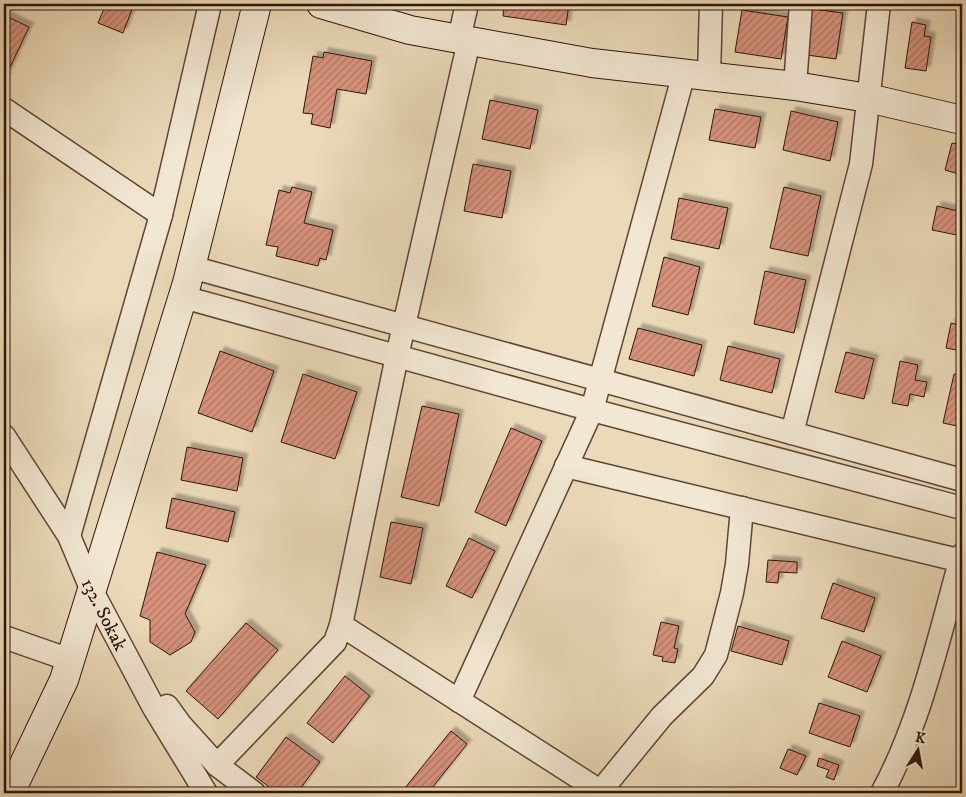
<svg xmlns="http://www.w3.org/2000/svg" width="966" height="797" font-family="'IM FELL DW Pica',serif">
<defs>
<pattern id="building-hatch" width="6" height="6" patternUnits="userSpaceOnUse" patternTransform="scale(1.25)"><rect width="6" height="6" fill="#d7927c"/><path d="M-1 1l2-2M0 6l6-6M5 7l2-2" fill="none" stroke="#af7664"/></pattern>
<filter id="shadow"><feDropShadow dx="4.5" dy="-4.5" stdDeviation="1" flood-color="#0004"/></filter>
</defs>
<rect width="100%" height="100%" fill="#ebdab9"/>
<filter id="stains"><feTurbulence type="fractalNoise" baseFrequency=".004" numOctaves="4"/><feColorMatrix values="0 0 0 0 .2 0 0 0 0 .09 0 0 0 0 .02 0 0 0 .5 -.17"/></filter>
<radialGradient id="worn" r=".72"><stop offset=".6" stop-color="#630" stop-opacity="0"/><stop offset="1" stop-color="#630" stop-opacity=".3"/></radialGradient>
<!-- building -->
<g fill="url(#building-hatch)" stroke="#2e140a" filter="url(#shadow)">
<polygon points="106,4 134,4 123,33 98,23"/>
<polygon points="504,4 569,4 566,25 503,16"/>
<polygon points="918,4 962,4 962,8"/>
<polygon points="806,8 843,13 836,59 800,54"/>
<polygon points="742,10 788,17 781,59 735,52"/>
<polygon points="4,15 29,27 4,80"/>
<polygon points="912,22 926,25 924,36 931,37 926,71 905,68"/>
<polygon points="324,52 372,61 366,94 337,89 330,128 311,124 313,114 303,113 313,56 323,58"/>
<polygon points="490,100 538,110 530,149 482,139"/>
<polygon points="715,109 761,117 755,148 709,140"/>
<polygon points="791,111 838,122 830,161 783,150"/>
<polygon points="952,143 962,145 962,175 945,170"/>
<polygon points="473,164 511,171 502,218 464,211"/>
<polygon points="292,187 312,192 304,223 333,230 326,260 320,258 318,266 276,256 278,247 266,245 279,190 290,193"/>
<polygon points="784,187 821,196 808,256 770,248"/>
<polygon points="679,198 728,208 719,249 671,239"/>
<polygon points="937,206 962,212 957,235 932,230"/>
<polygon points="664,257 700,267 688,315 652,306"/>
<polygon points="765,271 806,280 794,333 754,324"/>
<polygon points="951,323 962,326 962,351 946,348"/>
<polygon points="638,328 702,345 694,376 629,359"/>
<polygon points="728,346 780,359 772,393 720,380"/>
<polygon points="220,351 274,371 252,432 198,413"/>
<polygon points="846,352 874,359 864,399 835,392"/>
<polygon points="900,361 918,365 915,380 927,382 924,397 910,394 908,406 892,403"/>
<polygon points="303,374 357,392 335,459 281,442"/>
<polygon points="954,374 962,376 962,427 943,423"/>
<polygon points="422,406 459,414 439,506 401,497"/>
<polygon points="511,428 542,441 506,526 475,512"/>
<polygon points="187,447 243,458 237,491 181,480"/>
<polygon points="172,498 235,512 228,542 166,528"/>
<polygon points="391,522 423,528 411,584 380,577"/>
<polygon points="469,538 495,551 472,598 446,586"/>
<polygon points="157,552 206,565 185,614 195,632 191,642 170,655 150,642 150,620 140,616"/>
<polygon points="768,560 797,562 797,573 779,572 778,583 766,582"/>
<polygon points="833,583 875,598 864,632 821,618"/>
<polygon points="661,622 679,626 674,648 678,649 675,663 662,661 663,657 653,655"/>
<polygon points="246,623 278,650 218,719 186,691"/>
<polygon points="738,626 789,641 782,665 731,651"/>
<polygon points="842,641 881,656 867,692 828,677"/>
<polygon points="345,676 370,696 333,743 307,723"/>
<polygon points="819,703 860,716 850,747 809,733"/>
<polygon points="451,731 467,744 428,793 401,793"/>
<polygon points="286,737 320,762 297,793 277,793 256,777"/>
<polygon points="788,749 806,756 797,775 780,768"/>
<polygon points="819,758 839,765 834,780 826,777 829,770 817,766"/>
</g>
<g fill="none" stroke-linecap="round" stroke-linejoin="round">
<!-- street casing -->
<g stroke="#5d4636" stroke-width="25">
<g id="street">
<polyline points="459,39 467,4"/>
<polyline points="709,75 711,4"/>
<polyline points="795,86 801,4"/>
<polyline points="4,109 161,215"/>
<polyline points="191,267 962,480"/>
<polyline points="183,297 592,410 962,508"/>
<polyline points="792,433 861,164 879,4"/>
<polyline points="4,436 69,536 92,591 154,708 206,793"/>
<polyline points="566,466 962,561"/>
<polyline points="69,536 161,215 210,4"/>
<polyline points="341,625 603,793"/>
<polyline points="4,637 70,660"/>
<polyline points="459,701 592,410 684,73"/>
<polyline points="167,706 180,724 217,765 254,793"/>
<polyline points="217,765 335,642 341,625 397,356 469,41"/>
<polyline points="599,793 662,716 703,676 716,655 732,593 737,564 742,508"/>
<path d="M882,793C922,719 939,635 962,555"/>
</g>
</g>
<!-- secondary casing -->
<g stroke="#2e140a" stroke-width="30">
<g id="secondary">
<polyline points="321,4 410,30 459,39 592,63 795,86 868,98 962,120"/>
<polyline points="10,793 64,680 187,283 257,4"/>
</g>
</g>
<!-- street -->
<use href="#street" stroke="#f2e7d2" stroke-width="22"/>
<!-- secondary -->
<use href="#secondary" stroke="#f2e7d2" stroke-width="28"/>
</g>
<g text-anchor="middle" stroke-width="4" stroke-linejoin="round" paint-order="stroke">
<!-- street labels -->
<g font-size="19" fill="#2e140a" stroke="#f2e7d2">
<text transform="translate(105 614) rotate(63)" y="7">132. Sokak</text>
</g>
</g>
<!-- margin -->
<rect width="966" height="797" fill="none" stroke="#ebdab9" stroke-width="20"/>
<rect x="5" y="5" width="956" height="787" fill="none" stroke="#2e140a" stroke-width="2.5"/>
<rect x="10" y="10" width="946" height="777" fill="none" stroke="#2e140a"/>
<!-- north arrow -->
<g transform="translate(918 750) rotate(11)" stroke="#f2e7d2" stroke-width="4" paint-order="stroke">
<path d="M0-4L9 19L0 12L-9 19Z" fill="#2e140a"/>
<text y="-8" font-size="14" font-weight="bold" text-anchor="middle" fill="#2e140a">K</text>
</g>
<rect width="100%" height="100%" filter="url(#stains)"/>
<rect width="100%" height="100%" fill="url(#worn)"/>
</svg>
